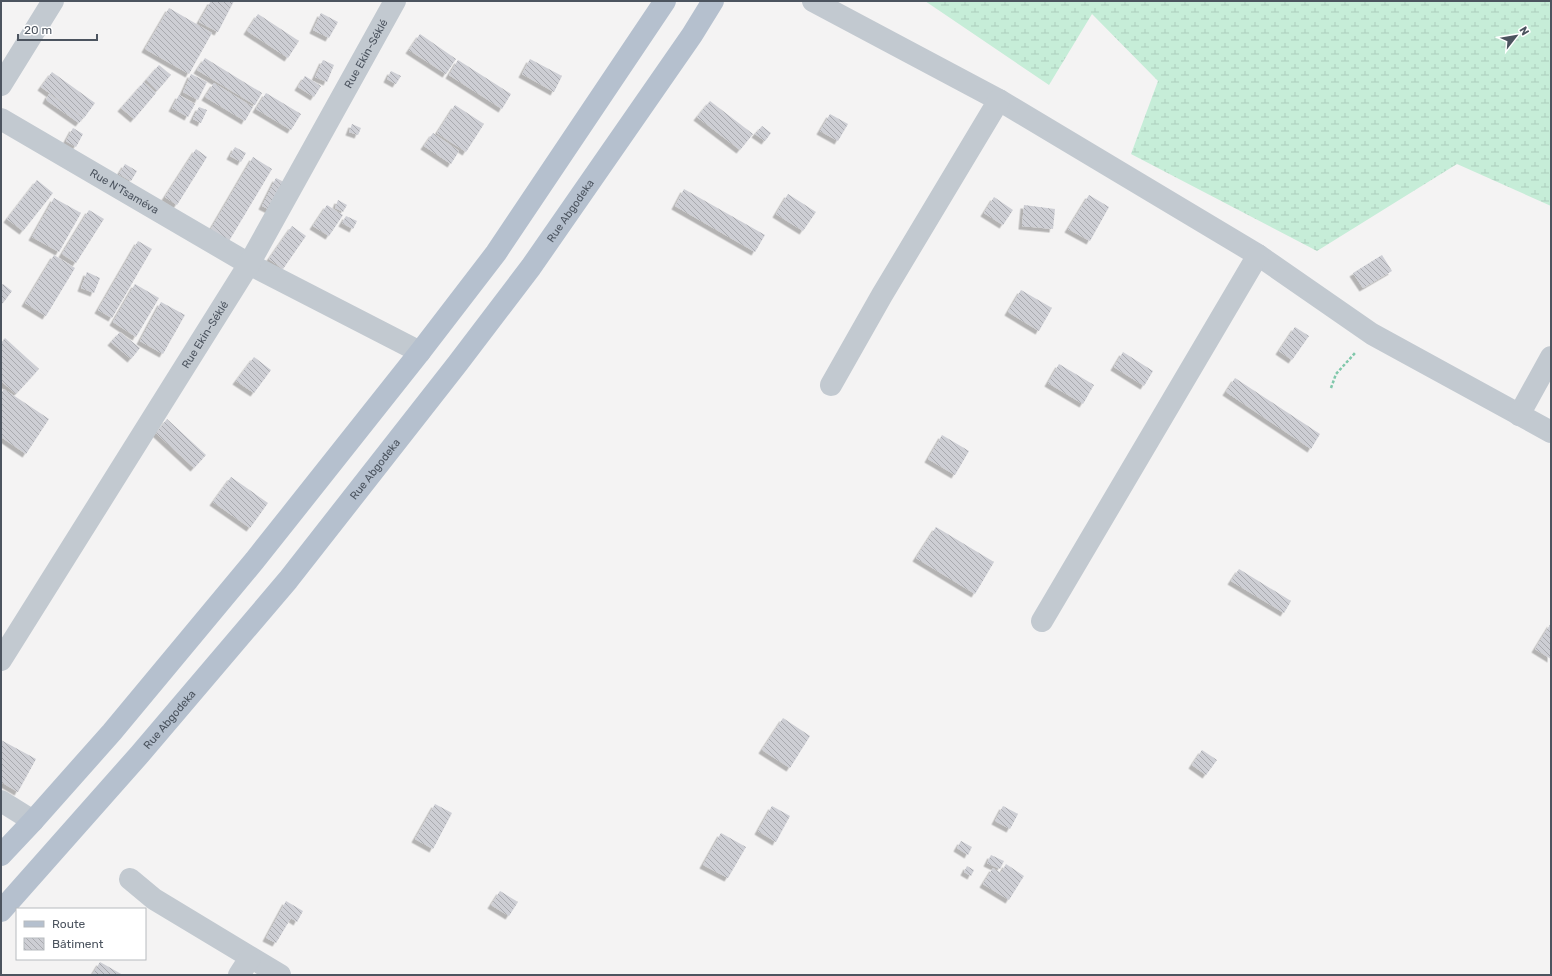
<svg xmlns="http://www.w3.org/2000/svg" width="1552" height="976" font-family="Rubik,sans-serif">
<defs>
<pattern id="wetland-marsh" width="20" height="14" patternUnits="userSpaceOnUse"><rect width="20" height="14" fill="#c6edd8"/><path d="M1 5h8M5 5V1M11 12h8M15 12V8" fill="none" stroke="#accdbc"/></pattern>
<pattern id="building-back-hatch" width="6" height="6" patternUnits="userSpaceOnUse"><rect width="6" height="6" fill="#cdced4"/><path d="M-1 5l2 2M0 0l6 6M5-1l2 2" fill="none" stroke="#a9aaaf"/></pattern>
<filter id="shadow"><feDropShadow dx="-3.5" dy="3.5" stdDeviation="0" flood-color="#0004"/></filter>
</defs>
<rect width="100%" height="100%" fill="#f4f3f3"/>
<!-- wetland -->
<polygon fill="url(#wetland-marsh)" points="925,1 1551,1 1551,206 1457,164 1317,251 1131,154 1158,81 1092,14 1049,85"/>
<!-- building -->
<g fill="url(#building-back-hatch)" filter="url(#shadow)">
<polygon points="211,1 234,1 218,32 199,22"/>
<polygon points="169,8 212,33 189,74 145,49"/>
<polygon points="321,13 338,22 329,38 313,30"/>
<polygon points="258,14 299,41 288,58 247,31"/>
<polygon points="420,34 456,59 446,74 409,50"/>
<polygon points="205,58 262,93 255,105 197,70"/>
<polygon points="530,59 562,76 554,92 522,74"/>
<polygon points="323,60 334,65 327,82 315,77"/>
<polygon points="458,60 511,94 502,109 449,75"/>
<polygon points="159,65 171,75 157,91 146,80"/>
<polygon points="391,71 401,76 396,84 387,79"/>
<polygon points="52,72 95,103 84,118 41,87"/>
<polygon points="191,74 207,82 198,100 183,92"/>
<polygon points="305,76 321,86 314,97 298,87"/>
<polygon points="144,82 156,93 134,119 121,108"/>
<polygon points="214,83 253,107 245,121 205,97"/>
<polygon points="266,93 301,114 291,130 256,109"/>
<polygon points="49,94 83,118 79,123 46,100"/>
<polygon points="179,95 195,104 188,117 172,108"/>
<polygon points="710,101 753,134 740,150 697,117"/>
<polygon points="455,105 484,124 466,152 437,133"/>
<polygon points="199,107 207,110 201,123 193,119"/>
<polygon points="830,114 848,124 838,141 820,131"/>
<polygon points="352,124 361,128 358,135 349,132"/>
<polygon points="762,126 771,133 765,141 755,134"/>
<polygon points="73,128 83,134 76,147 66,141"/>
<polygon points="433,133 459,151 451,164 424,146"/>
<polygon points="235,147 246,153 241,162 230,156"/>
<polygon points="196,149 207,157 177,205 165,197"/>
<polygon points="253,157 272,169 229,241 211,229"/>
<polygon points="125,164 137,171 131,181 119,174"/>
<polygon points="276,178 286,183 272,211 262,206"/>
<polygon points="37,180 53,193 23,231 7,219"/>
<polygon points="684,189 765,235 755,252 675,206"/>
<polygon points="788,194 816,212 803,231 776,214"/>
<polygon points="1089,195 1109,207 1090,241 1068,229"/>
<polygon points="994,197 1013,210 1003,225 984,213"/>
<polygon points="54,198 81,213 59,252 32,237"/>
<polygon points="338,200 347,205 343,212 335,208"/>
<polygon points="327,205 343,215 329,236 313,226"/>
<polygon points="1024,205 1055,209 1053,229 1022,226"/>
<polygon points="89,210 104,219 76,263 62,254"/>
<polygon points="346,216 357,221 353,229 342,223"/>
<polygon points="292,226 306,236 283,269 269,259"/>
<polygon points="138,241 152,249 112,318 98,310"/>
<polygon points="54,255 75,268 46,316 25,303"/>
<polygon points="1382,255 1392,271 1363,288 1353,273"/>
<polygon points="87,272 100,278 94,293 81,288"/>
<polygon points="3,284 12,291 3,303 1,302 1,286"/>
<polygon points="135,284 159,298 136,337 113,322"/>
<polygon points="1021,290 1052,308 1039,331 1008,312"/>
<polygon points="161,302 185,315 163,354 140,341"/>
<polygon points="1295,327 1309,336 1292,360 1279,351"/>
<polygon points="120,332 140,348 131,359 111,342"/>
<polygon points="5,338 39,369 16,394 1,381 1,343"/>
<polygon points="1123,352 1153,371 1144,386 1114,367"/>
<polygon points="254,357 271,370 254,393 236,381"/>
<polygon points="1059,364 1094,385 1083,404 1048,383"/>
<polygon points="1235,378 1320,434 1311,449 1226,392"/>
<polygon points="4,389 49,419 26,454 1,437 1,393"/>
<polygon points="167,419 206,455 194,468 156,433"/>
<polygon points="942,435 969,451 955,475 928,459"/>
<polygon points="231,477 268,503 250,528 213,502"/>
<polygon points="936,527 994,562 975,594 916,558"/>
<polygon points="1239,569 1291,601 1284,613 1231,581"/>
<polygon points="1551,623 1551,659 1535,649"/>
<polygon points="783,718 810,736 790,768 762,750"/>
<polygon points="1,740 36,759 18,792 1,782"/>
<polygon points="1202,750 1217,760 1206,775 1192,765"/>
<polygon points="435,804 452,813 433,849 415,839"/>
<polygon points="772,806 790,816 776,842 758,831"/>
<polygon points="1003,806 1018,814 1010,829 995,821"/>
<polygon points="721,833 746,847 728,878 703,865"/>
<polygon points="961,841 972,847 968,855 957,848"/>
<polygon points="991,855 1004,861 1000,869 987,863"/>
<polygon points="1006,864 1024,876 1009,900 983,884 993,868 1001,873"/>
<polygon points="967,866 974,870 971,876 964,872"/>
<polygon points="500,891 518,902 509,916 491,905"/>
<polygon points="286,901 303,911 297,922 291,918 276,943 266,938"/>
<polygon points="100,962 123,975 92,975"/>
</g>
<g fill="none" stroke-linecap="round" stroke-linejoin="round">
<!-- path -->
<polyline stroke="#81c8ab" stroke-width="2.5" stroke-dasharray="3 2" stroke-linecap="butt" points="1331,388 1336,374 1355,353"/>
<!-- minor -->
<g stroke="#c2c9d0" stroke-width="22">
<polyline points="813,1 999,100 1258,255 1372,334 1551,432"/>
<polyline points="1,85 53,1"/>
<path id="s1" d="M1,119L249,264L420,352"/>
<polyline points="831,385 882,295 999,100"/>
<polyline points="1519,415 1551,357"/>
<polyline points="1042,621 1258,255"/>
<path id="s2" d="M1,660L249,264L395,1"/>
<polyline points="1,801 33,821"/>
<polyline points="130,879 154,899 280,975"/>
<polyline points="239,975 250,958"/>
</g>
<!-- major -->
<g stroke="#b5c0ce" stroke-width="22">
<polyline points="1,855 33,821 112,732 255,560 420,352 496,253 665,1"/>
<path id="s3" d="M1,911L140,754L288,580L458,363L531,267L692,35L713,1"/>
</g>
</g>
<g text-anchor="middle" stroke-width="3" stroke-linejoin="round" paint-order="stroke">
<!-- street labels -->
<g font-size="11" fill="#4c545f" stroke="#fff">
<text dy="4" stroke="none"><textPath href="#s2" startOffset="708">Rue Ekin-Séklé</textPath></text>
<text dy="4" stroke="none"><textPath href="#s1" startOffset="143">Rue N'Tsaméva</textPath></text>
<text dy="4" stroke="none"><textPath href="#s3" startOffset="903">Rue Abgodeka</textPath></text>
<text dy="4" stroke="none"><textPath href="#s2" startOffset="384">Rue Ekin-Séklé</textPath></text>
<text dy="4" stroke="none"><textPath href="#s3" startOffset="579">Rue Abgodeka</textPath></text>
<text dy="4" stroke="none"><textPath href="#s3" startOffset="255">Rue Abgodeka</textPath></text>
</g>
</g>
<!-- border -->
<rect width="1552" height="976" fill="none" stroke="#4c545f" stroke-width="4"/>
<!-- legend -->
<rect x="16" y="908" width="130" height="52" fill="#ffffff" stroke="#b7bbbf"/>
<rect x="24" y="921" width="20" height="6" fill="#b5c0ce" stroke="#b7bbbf"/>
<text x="52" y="928" font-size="12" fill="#4c545f">Route</text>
<rect x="24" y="938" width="20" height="12" fill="url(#building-back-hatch)" stroke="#b7bbbf"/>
<text x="52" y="948" font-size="12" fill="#4c545f">Bâtiment</text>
<!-- north arrow -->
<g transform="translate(1516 36) rotate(59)" stroke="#ffffff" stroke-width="3" paint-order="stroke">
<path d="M0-3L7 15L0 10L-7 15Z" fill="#4c545f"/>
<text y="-6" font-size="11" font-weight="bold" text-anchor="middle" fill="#4c545f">N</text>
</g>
<!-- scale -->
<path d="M18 34v6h79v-6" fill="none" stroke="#4c545f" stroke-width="2"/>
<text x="24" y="34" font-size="12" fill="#4c545f" stroke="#ffffff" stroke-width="3" paint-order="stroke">20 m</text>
</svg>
